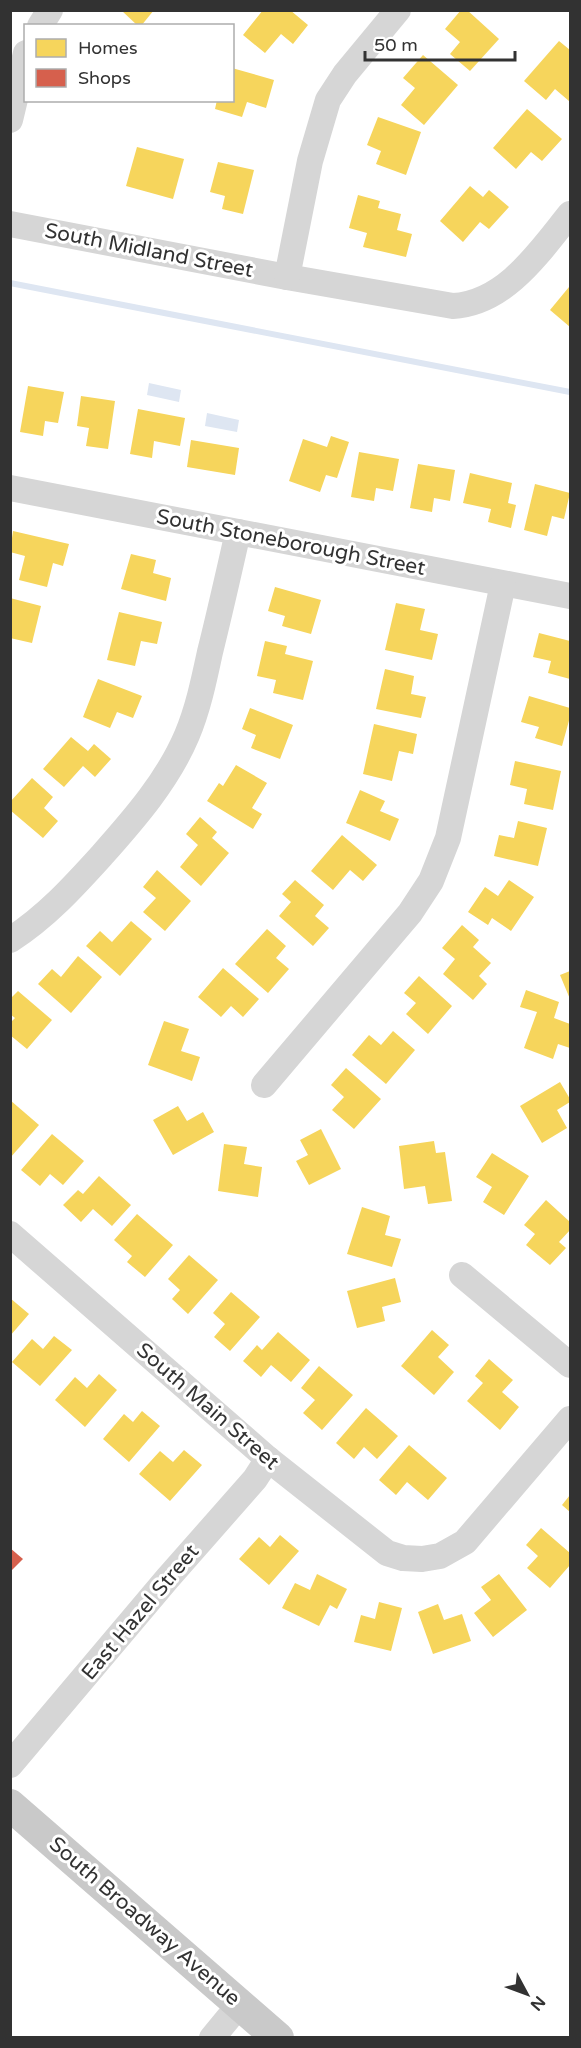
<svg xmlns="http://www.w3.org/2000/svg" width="581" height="2048" font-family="'Varela Round',sans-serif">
<rect width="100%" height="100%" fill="#fff"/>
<!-- water -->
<g fill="#dee6f2">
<polygon points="149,383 181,390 179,402 147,395"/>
<polygon points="207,413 239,420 237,432 205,426"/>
</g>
<!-- homes -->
<g fill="#f6d55c">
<polygon points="121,10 154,10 141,26 138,26"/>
<polygon points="263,10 290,10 308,25 293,44 281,34 265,53 243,35"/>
<polygon points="461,10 467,10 499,39 470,71 450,54 460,42 445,29"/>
<polygon points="559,41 570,50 570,99 569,101 555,89 546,100 524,81"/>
<polygon points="423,55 458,85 424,125 401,105 415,88 403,78"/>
<polygon points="232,68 274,80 266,108 247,102 242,117 215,109 217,100 232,100"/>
<polygon points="527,109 562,139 542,161 531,152 516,169 493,148"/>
<polygon points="378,117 421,132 406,175 376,164 381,151 367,145"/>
<polygon points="137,147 184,159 173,199 126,186"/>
<polygon points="218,162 254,170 243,214 222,209 225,196 210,192"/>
<polygon points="470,186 483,197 489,190 509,207 489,229 480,222 463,242 440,221"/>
<polygon points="358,195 380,201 378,208 401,214 397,230 412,234 406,257 363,247 367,233 349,228"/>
<polygon points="569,287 570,289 570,327 550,310"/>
<polygon points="28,386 64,392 58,423 45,421 43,436 20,432"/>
<polygon points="81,396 115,401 108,449 86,446 89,428 77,426"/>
<polygon points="138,409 185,418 180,446 154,441 152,458 130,454"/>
<polygon points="331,436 349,442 337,478 326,475 320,492 289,481 303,439 327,447"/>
<polygon points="191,440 239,448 235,475 187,467"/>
<polygon points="359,452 399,459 393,491 376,488 374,501 351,497"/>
<polygon points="418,464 455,470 450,501 434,498 432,512 410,508"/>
<polygon points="470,473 512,483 508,503 516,505 511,528 488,522 491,509 463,503"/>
<polygon points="535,484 570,493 564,519 552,516 547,536 524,530"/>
<polygon points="13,531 69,544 63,566 53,563 47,587 19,580 25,556 10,552"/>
<polygon points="131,554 156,560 153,573 171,578 166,601 121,589"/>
<polygon points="275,587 321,600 311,634 282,626 285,616 268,611"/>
<polygon points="10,598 41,606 32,643 10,638"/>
<polygon points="396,603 425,609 420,630 438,634 432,660 385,650"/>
<polygon points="119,612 162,622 157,644 141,641 135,666 107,660"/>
<polygon points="539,633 570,641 570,679 548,673 551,661 533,657"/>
<polygon points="265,641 287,646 285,654 313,661 303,700 273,693 276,680 257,676"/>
<polygon points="385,669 414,676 411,694 426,697 421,718 376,709"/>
<polygon points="98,679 142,696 133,718 117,712 110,728 83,717"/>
<polygon points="529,696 570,708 570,717 562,746 535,738 539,727 521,722"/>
<polygon points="250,708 293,725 280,759 251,748 256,735 242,729"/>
<polygon points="374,724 417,734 413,754 399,751 392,781 363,774"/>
<polygon points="71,737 88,751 94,744 111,759 95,777 83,766 64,787 43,769"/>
<polygon points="515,761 561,771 553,810 524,804 527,789 510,785"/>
<polygon points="236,765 267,783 252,808 262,814 253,829 207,801 219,783 223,786"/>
<polygon points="32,778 53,797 44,808 58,821 43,838 10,810 10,802"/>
<polygon points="360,790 385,801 380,811 399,819 390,841 346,823"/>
<polygon points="200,817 217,832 212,838 229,853 201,886 180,867 198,845 186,834"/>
<polygon points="518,821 547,828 538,866 494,856 499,835 514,838"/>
<polygon points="342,835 377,865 363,881 350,870 333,890 311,871"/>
<polygon points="157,870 191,901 165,931 143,912 156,898 143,887"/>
<polygon points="295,880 324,905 315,916 329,928 313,946 279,916 291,902 282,894"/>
<polygon points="509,880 534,897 511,931 492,918 488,925 468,912 485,887 498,896"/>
<polygon points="131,921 152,939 120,976 86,946 100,931 112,942"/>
<polygon points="462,925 479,940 473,947 491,963 479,976 487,984 473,1000 443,974 455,959 442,948"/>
<polygon points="267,929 286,946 276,958 289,969 268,993 235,964"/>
<polygon points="78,956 102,977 71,1013 38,984 52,969 61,977"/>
<polygon points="223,968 259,999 243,1017 231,1006 221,1017 198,997"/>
<polygon points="570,971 570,999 560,975"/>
<polygon points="419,976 452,1006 428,1034 406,1014 416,1003 404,993"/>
<polygon points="526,990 559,1002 554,1018 570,1024 570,1048 558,1044 553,1059 524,1048 537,1012 520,1007"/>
<polygon points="18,991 52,1020 27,1049 10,1035 10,1023 15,1018 10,1014 10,999"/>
<polygon points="164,1021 189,1029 181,1051 200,1057 192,1081 148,1065"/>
<polygon points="393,1031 415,1050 386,1084 352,1055 369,1035 381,1045"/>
<polygon points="346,1068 381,1099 354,1129 332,1110 344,1097 331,1085"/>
<polygon points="560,1082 570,1099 570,1102 557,1110 567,1128 542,1143 520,1106"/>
<polygon points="10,1100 39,1125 10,1158"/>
<polygon points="178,1106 187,1121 203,1112 214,1132 173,1155 153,1120"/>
<polygon points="321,1129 341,1169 309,1185 296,1161 308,1155 300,1140"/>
<polygon points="52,1134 84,1161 63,1185 50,1174 40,1186 21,1170"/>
<polygon points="434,1141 436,1153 445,1152 452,1201 428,1204 425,1186 404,1189 399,1146"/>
<polygon points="224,1144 247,1147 244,1164 262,1167 258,1197 218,1191"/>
<polygon points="492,1153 529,1176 504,1215 483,1202 492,1187 476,1177"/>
<polygon points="99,1176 131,1205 112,1226 93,1209 81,1222 63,1205 78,1190 83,1194"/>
<polygon points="546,1200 570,1222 570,1230 559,1242 566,1248 550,1265 526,1245 535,1234 524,1225"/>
<polygon points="362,1207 390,1216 385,1235 401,1239 392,1267 347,1254"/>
<polygon points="137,1214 173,1245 145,1277 127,1262 132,1256 114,1240"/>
<polygon points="189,1255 218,1280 188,1314 172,1299 180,1290 168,1279"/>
<polygon points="395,1278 401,1302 382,1307 385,1321 357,1328 347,1291"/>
<polygon points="231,1292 260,1317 230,1351 214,1337 225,1324 213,1313"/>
<polygon points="10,1298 29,1314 10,1336"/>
<polygon points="432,1330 449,1345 438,1357 454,1372 434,1395 401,1366"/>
<polygon points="278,1332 310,1360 291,1382 271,1365 261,1377 243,1361 257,1345 262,1350"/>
<polygon points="54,1336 72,1350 40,1386 12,1362 32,1339 43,1349"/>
<polygon points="489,1359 513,1380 502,1392 519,1407 500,1430 467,1401 483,1383 475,1376"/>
<polygon points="319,1366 353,1395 322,1430 303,1413 315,1400 301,1388"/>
<polygon points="99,1374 117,1390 85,1427 55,1400 75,1377 87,1388"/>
<polygon points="366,1408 398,1436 377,1459 364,1447 354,1459 336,1443"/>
<polygon points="142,1411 160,1426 129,1462 103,1439 124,1414 133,1422"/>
<polygon points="409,1445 447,1478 428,1500 407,1482 396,1495 379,1480"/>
<polygon points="184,1450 202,1465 170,1501 139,1474 160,1451 173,1462"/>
<polygon points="570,1495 570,1512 562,1505"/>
<polygon points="541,1528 570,1553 570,1565 550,1588 527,1568 538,1556 526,1545"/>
<polygon points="280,1535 299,1551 269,1585 239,1559 259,1537 270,1547"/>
<polygon points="317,1574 347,1589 337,1609 330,1605 319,1626 282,1608 295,1583 310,1590"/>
<polygon points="499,1574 527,1610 493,1637 474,1613 491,1600 481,1587"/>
<polygon points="379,1602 402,1608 391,1651 354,1642 361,1615 375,1619"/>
<polygon points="438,1604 444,1620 462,1614 471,1641 433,1654 418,1612"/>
</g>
<!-- shops -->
<polygon fill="#d6604d" points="10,1548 23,1559 10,1572"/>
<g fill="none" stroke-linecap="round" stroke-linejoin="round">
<!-- stream -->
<polyline stroke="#dee6f2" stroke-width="6" points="10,283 570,392"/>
<!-- minor -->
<g stroke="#d6d6d6" stroke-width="26">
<polyline points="40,26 50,10"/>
<polyline points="10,120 26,53"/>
<path d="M10,224L287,277L453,306C506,303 540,251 570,214"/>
<polyline points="287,277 310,161 328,100 345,74 398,10"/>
<polyline points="10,488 570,596"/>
<path d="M10,940C47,916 74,886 103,854C135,818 168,780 187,735C198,709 204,680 210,652C220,612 229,572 238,532"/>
<polyline points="264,1085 410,913 431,881 448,838 503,584"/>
<polyline points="10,1234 268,1459 387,1553 403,1558 422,1559 440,1556 465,1542 570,1419"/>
<polyline points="462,1275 570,1365"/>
<polyline points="10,1765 167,1579 255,1479 268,1459"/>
<polyline points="212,2038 240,2004"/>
</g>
<!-- major -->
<polyline stroke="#c9c9c9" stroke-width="32" points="10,1805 278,2038"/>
</g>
<g text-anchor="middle" stroke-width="6" stroke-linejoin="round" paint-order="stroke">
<!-- street labels -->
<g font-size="21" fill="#323232" stroke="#fff">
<text transform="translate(149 250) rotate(11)" y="7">South Midland Street</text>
<text transform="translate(291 542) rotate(11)" y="7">South Stoneborough Street</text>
<text transform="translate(208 1406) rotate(41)" y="7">South Main Street</text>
<text transform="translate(140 1612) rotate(-50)" y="7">East Hazel Street</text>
<text transform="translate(145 1921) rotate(41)" y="7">South Broadway Avenue</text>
</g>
</g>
<!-- border -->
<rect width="581" height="2048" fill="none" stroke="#323232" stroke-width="24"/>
<!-- legend -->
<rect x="24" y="24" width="210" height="78" fill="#ffffff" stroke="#adadad" stroke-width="1.5"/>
<rect x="36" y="39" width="30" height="18" fill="#f6d55c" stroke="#adadad" stroke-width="1.5"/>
<text x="78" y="54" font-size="18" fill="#323232">Homes</text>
<rect x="36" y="69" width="30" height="18" fill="#d6604d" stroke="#adadad" stroke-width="1.5"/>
<text x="78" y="84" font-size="18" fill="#323232">Shops</text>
<!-- north arrow -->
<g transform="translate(527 1994) rotate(131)" stroke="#ffffff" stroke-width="4.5" paint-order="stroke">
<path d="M0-4.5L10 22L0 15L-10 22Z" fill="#323232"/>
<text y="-9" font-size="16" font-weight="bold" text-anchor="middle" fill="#323232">N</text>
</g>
<!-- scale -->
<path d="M365 51v9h150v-9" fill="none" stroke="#323232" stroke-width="3"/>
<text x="374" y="51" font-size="18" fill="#323232" stroke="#ffffff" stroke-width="4.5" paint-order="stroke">50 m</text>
</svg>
